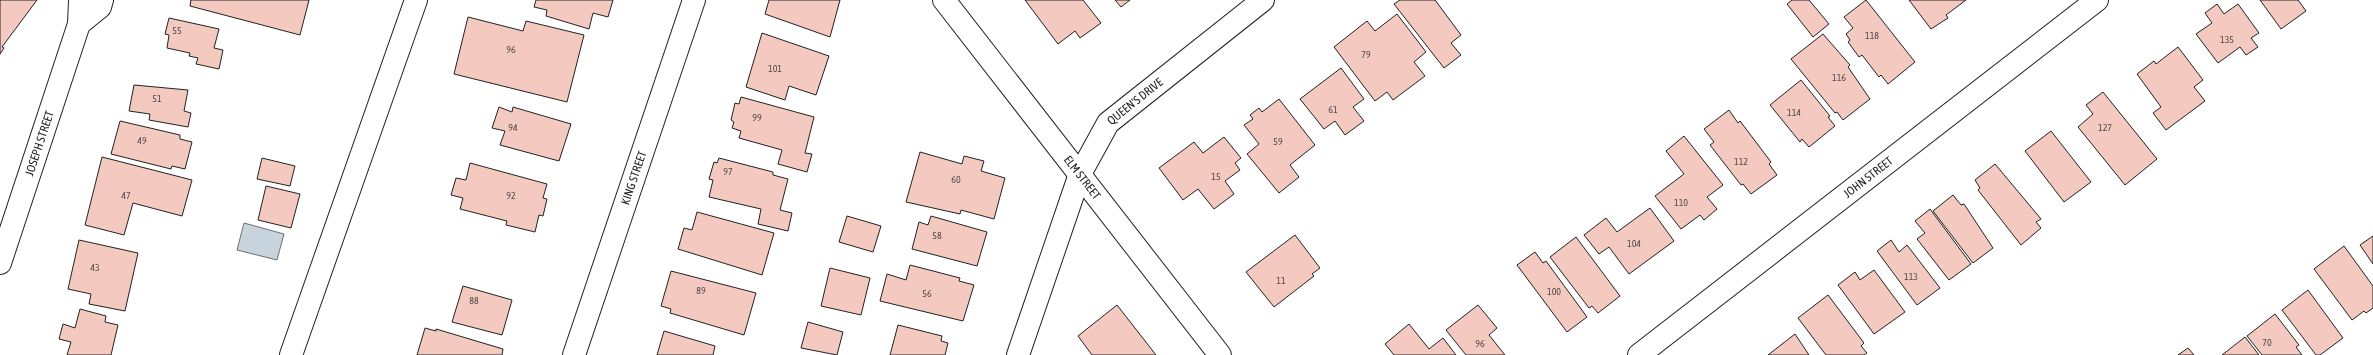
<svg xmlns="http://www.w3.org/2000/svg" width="2373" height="355" font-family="'Asap Condensed',sans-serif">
<rect width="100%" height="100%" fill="#fff"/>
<!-- water -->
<polygon fill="#c7d3dd" stroke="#6f6f6f" points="244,223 284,234 277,260 237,250"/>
<!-- building -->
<g fill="#f3c9c0" stroke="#222">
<polygon points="0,0 37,0 2,47 4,48 0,54"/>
<polygon points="191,0 309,0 300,35 190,6"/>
<polygon points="536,0 613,0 608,17 593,13 589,29 546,16 547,10 534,7"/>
<polygon points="769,0 840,0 830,37 765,14"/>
<polygon points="1025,0 1083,0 1101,23 1080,38 1075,31 1058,44"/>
<polygon points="1115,0 1130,0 1121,7"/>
<polygon points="1400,0 1435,0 1461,35 1451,43 1461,55 1444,68 1394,4"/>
<polygon points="1792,0 1809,0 1829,24 1813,37 1787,4"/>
<polygon points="1866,0 1915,62 1888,84 1881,75 1879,77 1862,55 1859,57 1848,42 1850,40 1846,34 1853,28 1844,17"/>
<polygon points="1909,0 1966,0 1946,15 1948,18 1931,29"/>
<polygon points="2260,0 2298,0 2306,11 2281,29"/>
<polygon points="2217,4 2224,14 2238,4 2259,33 2251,38 2258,47 2246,55 2240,47 2218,63 2196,34 2212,23 2205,13"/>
<polygon points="1397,14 1426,52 1414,62 1425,76 1393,100 1387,92 1375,101 1334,47 1367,21 1375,31"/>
<polygon points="468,17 523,31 526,21 584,35 567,102 454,74"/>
<polygon points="169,18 219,29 214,48 223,50 219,69 196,64 198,58 189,56 190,53 167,48 169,35 165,34"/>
<polygon points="762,33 829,56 816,95 789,86 785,100 746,87"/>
<polygon points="1823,34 1850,65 1848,67 1870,99 1843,120 1837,112 1835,113 1791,59"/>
<polygon points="2178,47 2203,80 2194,87 2205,101 2166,130 2153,113 2161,107 2137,74 2154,61 2156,64"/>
<polygon points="1341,68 1364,99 1353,107 1364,121 1345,135 1335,121 1324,129 1300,99"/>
<polygon points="1801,80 1830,116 1828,117 1835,126 1809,147 1802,139 1800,142 1770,105"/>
<polygon points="134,85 188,90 184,111 191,113 188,127 149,120 150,114 129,111"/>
<polygon points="2103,92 2157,159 2125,185 2078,127 2093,114 2086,105"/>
<polygon points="741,97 814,117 805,153 812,154 807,172 778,164 782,150 739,138 741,131 732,128 734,122 731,120 735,103 739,104"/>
<polygon points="1279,99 1315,145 1290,165 1299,177 1279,193 1247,154 1259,144 1244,125 1253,119 1250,115 1259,108 1262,112"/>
<polygon points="499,107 512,112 513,107 571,124 559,161 500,145 505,131 492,128"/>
<polygon points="1729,110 1738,123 1740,121 1771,162 1769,164 1777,175 1751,194 1743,184 1741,185 1710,145 1714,142 1704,129"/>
<polygon points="120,121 180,135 180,139 192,142 185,169 172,166 171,169 111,154"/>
<polygon points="2051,131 2091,182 2064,202 2025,151"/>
<polygon points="1684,136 1723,185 1707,197 1717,209 1704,220 1700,215 1681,229 1655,196 1684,174 1666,151"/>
<polygon points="1224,137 1241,158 1235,163 1240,170 1225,181 1234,194 1214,209 1198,189 1183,200 1159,168 1194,142 1203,153"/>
<polygon points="920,152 962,164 964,156 984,161 981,171 1005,178 994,219 961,210 960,214 906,202"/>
<polygon points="102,157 192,180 182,216 133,203 124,235 85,225"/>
<polygon points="262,158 295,166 290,186 257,179"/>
<polygon points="719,158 773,172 773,175 788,179 780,210 792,213 788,231 758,224 761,209 709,197 713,180 709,179 714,162 717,163"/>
<polygon points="470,163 547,184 543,198 547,199 543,216 539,215 535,232 506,225 507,221 460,209 463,198 451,195 456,178 466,180"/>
<polygon points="1995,164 2041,219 2036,222 2041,228 2021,245 1978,190 1980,188 1975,180"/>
<polygon points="266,186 300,194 291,228 258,220"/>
<polygon points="1953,195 1961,205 1964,204 1993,248 1973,263 1933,211"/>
<polygon points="1650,208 1674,241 1629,274 1609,247 1599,254 1584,235 1606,218 1617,232"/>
<polygon points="1930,209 1971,264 1949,280 1917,239 1925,233 1915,221"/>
<polygon points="697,212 774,233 762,275 678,249 684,228 692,230"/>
<polygon points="847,216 881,226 873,252 839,242"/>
<polygon points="931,216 987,232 977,266 912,249 919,222 928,225"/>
<polygon points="1295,235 1320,268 1312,274 1314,276 1274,307 1246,272"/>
<polygon points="2373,236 2373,264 2360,245"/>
<polygon points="1576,237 1620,296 1598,313 1592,306 1589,308 1550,257"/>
<polygon points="79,240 138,253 125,311 89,304 91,294 68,289"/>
<polygon points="1891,240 1899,252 1907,245 1940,288 1917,305 1877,251"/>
<polygon points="2344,246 2373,286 2373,308 2366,313 2364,311 2352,320 2314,269"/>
<polygon points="1535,252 1543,263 1546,261 1587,317 1567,332 1517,265"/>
<polygon points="910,265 960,278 959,281 974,285 963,321 880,301 887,274 906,280"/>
<polygon points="830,268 870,278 861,315 821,306"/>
<polygon points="1874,270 1905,312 1874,334 1838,285 1855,272 1860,280"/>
<polygon points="671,271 756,293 744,335 670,313 671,309 661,306"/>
<polygon points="463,286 512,300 502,335 452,322"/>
<polygon points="2308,290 2343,338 2320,355 2316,355 2282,310"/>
<polygon points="1828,295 1864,343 1861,346 1867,353 1864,355 1826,355 1798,318"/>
<polygon points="1117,305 1156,355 1092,355 1078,336"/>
<polygon points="1478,305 1497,328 1489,335 1505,355 1466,355 1446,330"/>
<polygon points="80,309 106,316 105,322 118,325 111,355 67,355 71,342 59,339 63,324 75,328"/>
<polygon points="2275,314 2299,345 2296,347 2302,355 2262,355 2247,336"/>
<polygon points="808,322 843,332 837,355 801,348"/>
<polygon points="1409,324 1429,349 1443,338 1456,355 1394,355 1385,344"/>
<polygon points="898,325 942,336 941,341 948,343 945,355 890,355"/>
<polygon points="425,328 436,331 436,329 503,349 502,355 417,355"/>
<polygon points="664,331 715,346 713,355 657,355"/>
<polygon points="1795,334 1809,355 1768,355"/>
<polygon points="2245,337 2259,355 2222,355"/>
<polygon points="2188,348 2194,355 2178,355"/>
</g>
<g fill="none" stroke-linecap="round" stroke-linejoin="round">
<!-- minor casing -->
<g stroke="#222" stroke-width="24">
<g id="minor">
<path id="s1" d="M944,0L1220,355"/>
<polyline points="79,24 100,7 102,0"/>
<path id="s2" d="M0,263L79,24L80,0"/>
<polyline points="291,355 416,0"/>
<path id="s3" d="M574,355L694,0"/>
<path id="s4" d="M1018,355L1080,174L1108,123L1263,0"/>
<path id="s5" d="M1639,355L2097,0"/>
</g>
</g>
<!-- minor -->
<use href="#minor" stroke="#fff" stroke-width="22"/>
</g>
<g text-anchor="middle" stroke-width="3" stroke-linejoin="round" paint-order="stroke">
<!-- number labels -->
<g font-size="10" fill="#564c4a">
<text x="177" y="34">55</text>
<text x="1872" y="39">118</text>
<text x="2227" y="43">135</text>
<text x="511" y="53">96</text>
<text x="1366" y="58">79</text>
<text x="775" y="72">101</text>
<text x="1839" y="81">116</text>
<text x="157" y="102">51</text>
<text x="1333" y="113">61</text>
<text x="1794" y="116">114</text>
<text x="757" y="121">99</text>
<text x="513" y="131">94</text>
<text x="2105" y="131">127</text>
<text x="142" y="144">49</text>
<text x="1278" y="145">59</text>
<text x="1741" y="165">112</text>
<text x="728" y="175">97</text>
<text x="1216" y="180">15</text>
<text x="956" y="183">60</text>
<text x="126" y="199">47</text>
<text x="511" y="199">92</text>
<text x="1681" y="206">110</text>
<text x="937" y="239">58</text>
<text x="1634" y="247">104</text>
<text x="95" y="271">43</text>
<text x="1911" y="280">113</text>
<text x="1281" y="284">11</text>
<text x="701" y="294">89</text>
<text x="1554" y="295">100</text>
<text x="927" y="297">56</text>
<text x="474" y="304">88</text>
<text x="2267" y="346">70</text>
<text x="1480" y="347">96</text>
</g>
<!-- street labels -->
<g font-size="12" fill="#222" stroke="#fff">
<text dy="4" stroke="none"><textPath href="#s4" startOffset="284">QUEEN'S DRIVE</textPath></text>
<text dy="4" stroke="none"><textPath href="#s2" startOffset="126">JOSEPH STREET</textPath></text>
<text dy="4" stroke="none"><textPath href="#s5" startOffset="290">JOHN STREET</textPath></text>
<text dy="4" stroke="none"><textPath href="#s3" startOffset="187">KING STREET</textPath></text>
<text dy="4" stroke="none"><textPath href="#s1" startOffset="225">ELM STREET</textPath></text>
</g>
</g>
</svg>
